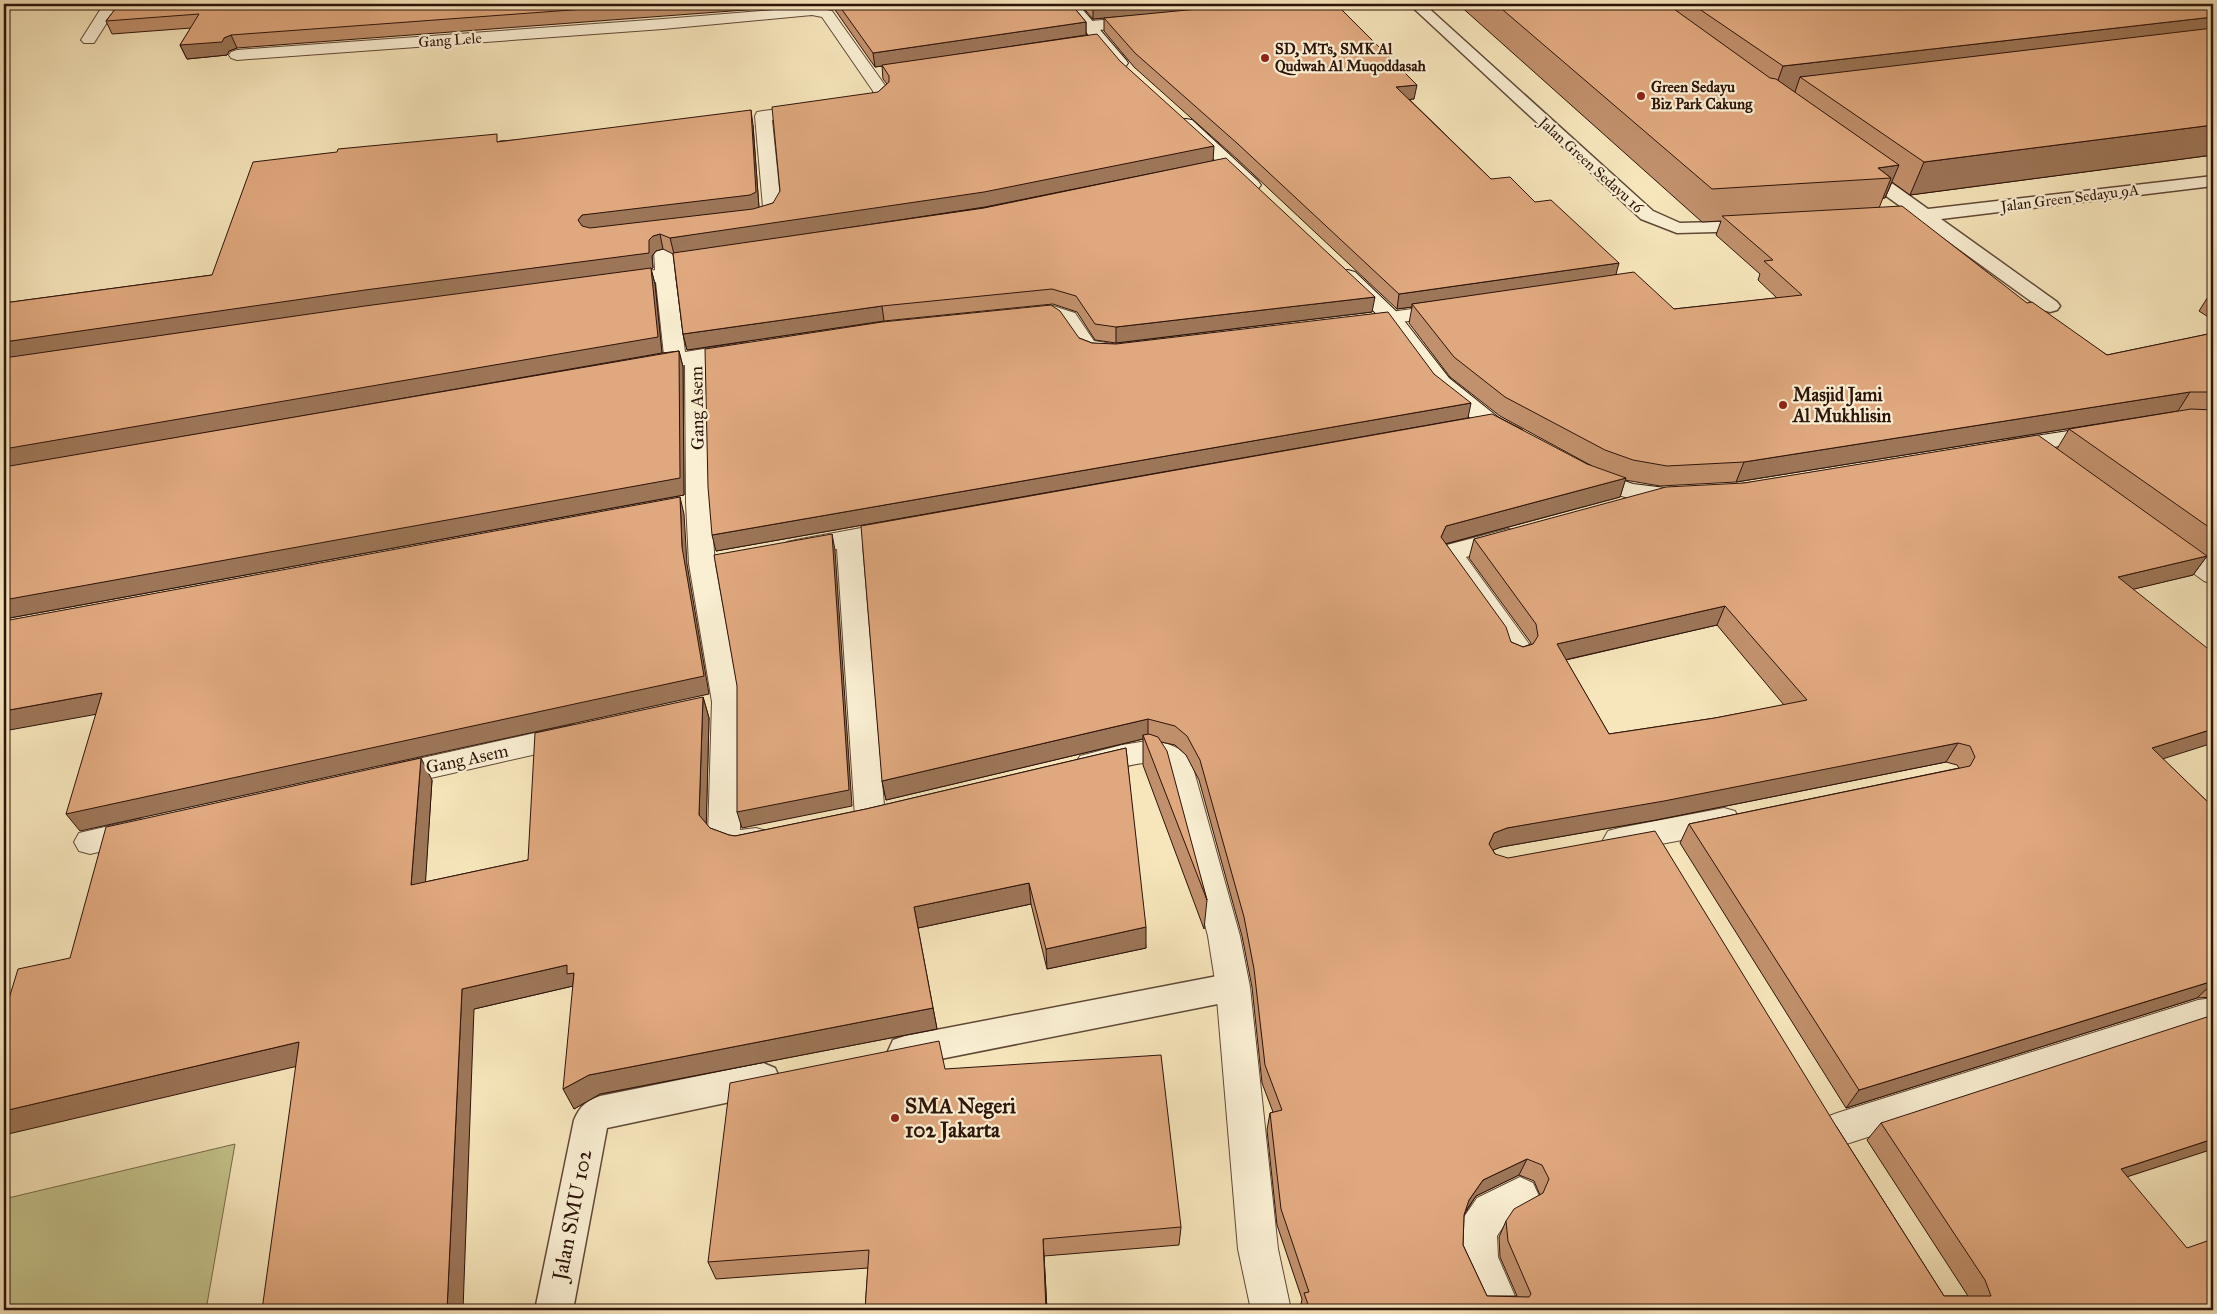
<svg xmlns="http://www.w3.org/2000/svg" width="2217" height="1314" font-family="'IM FELL Great Primer',serif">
<rect width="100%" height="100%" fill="#f7e6bc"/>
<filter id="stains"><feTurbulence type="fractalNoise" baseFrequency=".004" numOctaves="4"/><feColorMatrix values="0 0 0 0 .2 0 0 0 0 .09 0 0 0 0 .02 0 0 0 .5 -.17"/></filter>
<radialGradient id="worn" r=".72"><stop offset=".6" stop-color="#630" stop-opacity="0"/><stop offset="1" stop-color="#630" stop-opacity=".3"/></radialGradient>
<!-- green -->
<polygon fill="#c4c38b" stroke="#786b4a" points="235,1144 206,1310 4,1310 4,1199"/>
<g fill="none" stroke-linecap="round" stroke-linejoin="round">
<!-- lane casing -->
<g stroke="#604836" stroke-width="3">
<g id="lane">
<polygon points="1409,4 1424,4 1653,211 1680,223 1753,221 1759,222 1762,226 1759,230 1753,231 1677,233 1641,219"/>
<polygon points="1859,163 1865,164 1928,209 2213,176 2213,186 1941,219 2057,302 2060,306 2057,310 2050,312 2043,310 1920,221 1879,223 1873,222 1870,218 1873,214 1907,211 1853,172 1850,168 1853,164"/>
<polygon points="1233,973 1244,977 1249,987 1244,997 1233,1001 905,1066 893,1062 888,1051 893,1040 905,1036"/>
<path d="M763,1063L775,1068L780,1079L775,1090L763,1095L607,1128L573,1310H535L574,1120C580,1106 586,1101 600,1096Z"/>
</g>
</g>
<!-- street casing -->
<g stroke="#604836" stroke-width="2">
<g id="street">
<polygon points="106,4 122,4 113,13 94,43 84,43 81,40 100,10"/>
<path d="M812,7L832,11L889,91V96C882,107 857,111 845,108L843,104L845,100L873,95V91L822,17L812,15L663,29L237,60L231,58L229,55L231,52L237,50L663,19Z"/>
<polygon points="1141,17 1146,19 1149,22 1146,25 1090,31 1085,29 1082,26 1085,23 1090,21"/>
<polygon points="809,105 815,106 817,110 815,114 772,120 781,207 775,217 741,225 734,223 732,219 734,215 763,207 755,116 757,112 763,111"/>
<path d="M663,222L670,224L673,228L675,275L685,352L741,343L749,344L752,349L749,354L707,361L710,502L715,564L740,702V830L756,828L767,831L772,840L767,849C746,856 720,858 708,836L712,702L689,564L686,502L685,365L645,372L637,370L634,365L637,360L664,355L656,282L617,288L610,286L607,282L610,278L655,270L653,228L656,224Z"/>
<polygon points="1447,304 1454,306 1457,310 1454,314 1363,328 1356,326 1353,322 1356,318 1363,316"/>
<polygon points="1053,306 1075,313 1094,341 1125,346 1128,351 1125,356 1117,357 1085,354 1078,350 1060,321 1051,318 1027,320 1020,318 1017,314 1020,310"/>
<polygon points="899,521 908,523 911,529 908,535 862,544 885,817 881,826 870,829 859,826 855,817 837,549 796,556 787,554 783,548 787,542 796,540"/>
<polygon points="1508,529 1517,531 1521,537 1517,543 1466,557 1529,644 1531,654 1527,661 1517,664 1507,661 1502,645 1438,555 1443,546"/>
<polygon points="2169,535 2178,537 2213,563 2213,584 2204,581 2160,549 2156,543 2160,537"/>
<polygon points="571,725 581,728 586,736 581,744 391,787 380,784 376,776 380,768 391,765"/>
<path d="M1147,741C1167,742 1182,746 1192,764L1240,936L1250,987L1278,1249L1291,1310H1251L1238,1249L1216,987L1208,936L1164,769C1146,753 1112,774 1091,775C1087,775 1083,773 1080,772L1075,764L1080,756L1122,745Z"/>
<polygon points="1724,808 1735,811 1739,820 1735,829 1724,832 1619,852 1608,849 1603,840 1608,831 1619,828"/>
<polygon points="139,819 150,822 154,831 150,840 90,854 79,851 74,842 79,833"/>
<polygon points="2213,998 2213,1028 2198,1030 1837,1147 1824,1142 1819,1130 1824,1118 1837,1113 2198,1000"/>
<polygon points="1520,1177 1533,1183 1539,1196 1533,1209 1505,1224 1497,1236 1498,1257 1521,1310 1481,1310 1458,1260 1459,1231 1464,1217 1477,1198"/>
</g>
</g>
<!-- secondary casing -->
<g stroke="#2d1309" stroke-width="2">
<g id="secondary">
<polygon points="1063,4 1078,4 1126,60 1128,63 1126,66 1114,66"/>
<polygon points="1186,119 1192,120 1258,181 1261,185 1258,189 1252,190 1246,189 1180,128 1177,124 1180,120"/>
<polygon points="1348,270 1355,272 1399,314 1449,378 1499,418 1522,430 1526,435 1522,440 1514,442 1506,440 1483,428 1433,388 1385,322 1341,280 1338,276 1341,272"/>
<polygon points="2101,426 2109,428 2113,433 2109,438 2010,454 2002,452 1998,447 2002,442 2010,440"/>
<path d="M1587,468L1633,484L1690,491L1693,496L1690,501C1667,507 1589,495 1575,475L1579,470Z"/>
</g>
</g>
<!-- lane -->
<use href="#lane" fill="#faefd3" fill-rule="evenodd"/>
<!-- street -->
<use href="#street" fill="#faefd3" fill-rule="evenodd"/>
<!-- secondary -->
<use href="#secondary" fill="#faefd3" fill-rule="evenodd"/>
</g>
<!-- wall -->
<g fill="#c1906c" stroke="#2d1309" fill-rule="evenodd">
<path d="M119,4H1071L1086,22V35L1120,61L1213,160L1372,312L1116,343L1095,340L1077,312L1053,304L884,321L687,350L683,334L673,254L663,249L656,251L652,256L653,268L651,269L655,284L662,353L679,351L683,367L684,495L4,619V303L212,275L500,141L753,125L759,208L773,203L878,92L887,84L883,79L882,66L875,67L833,7L812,5L237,48L229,51L227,55L187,59L180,45L191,28L112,34L106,21ZM1184,167L984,208L812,233L985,207Z"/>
<path d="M1080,4H1336L1414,99H1409L1491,179L1535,202L1616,274L1674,309L1777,298L1758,280L1760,274L1716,235L1721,221L1702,222L1458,4H2213V155L1910,195L1892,182L1885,198H1883L1879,208L2107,355L2213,333V561L2207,556L2193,575L2133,589L2163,759L2213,807V997L2197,998L1846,1108L1680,843L1689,824L1959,768L1957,765L1946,762L1656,820L1501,847L1493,850L1495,854L1836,1126L1944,1296H1968L1867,1140L1881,1123L2127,1177L2213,1310H1301L1300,1309L1302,1299L1277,1225L1267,1130L1270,1113L1273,1112L1262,1083L1252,987L1242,936L1199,780L1186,755L1175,745L1161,742L1207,900L1204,929L1143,765V739L886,800L882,781L1461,419L716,551L1079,338L1092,343L1434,374L1468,418L1592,466L1500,416L1450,377L1409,323L1412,307L1397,309L1237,159L1134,67L1104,31V18L1122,16L1093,19ZM2178,411L2069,429L2057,449L1744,483L1474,539L1469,558L1531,643V644L1523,647L1511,642L1446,544L1620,497L1625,480L1660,486L1736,482ZM1717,625L1784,705L1715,718L1609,734L1566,660ZM1519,1175L1534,1181L1540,1195L1506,1221L1499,1237L1500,1257L1517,1296H1487L1463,1245L1464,1215L1476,1196Z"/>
<polygon points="2211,292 2213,292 2213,320 2199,311"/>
<polygon points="703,697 709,718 706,824 710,828 729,835 735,836 866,809 1126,748 1146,948 1047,969 1031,904 918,928 937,1029 600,1094 574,1109 573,986 474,1009 296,1067 70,958 432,780 425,882 528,860"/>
<polygon points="945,1069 1181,1227 1179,1245 1044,1256 1047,1310 865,1310 868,1268 716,1279 708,1262"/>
</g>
<!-- shaded-wall -->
<g fill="#9d7658" stroke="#2d1309">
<polygon points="1118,4 1234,4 1233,7 1093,19 1093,6"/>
<polygon points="2213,17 2213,45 1800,77 1794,95 1772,97 1783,66"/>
<polygon points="1086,22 1086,35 875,67 873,53"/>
<polygon points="231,35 237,48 229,51 227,55 187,59 180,45 224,38"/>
<polygon points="1417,85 1414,99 1394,101 1396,87"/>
<polygon points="751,110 753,125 759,208 753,210 582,236 578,220 582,215"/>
<polygon points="2213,125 2213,155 1910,195 1924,162"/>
<polygon points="1214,146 1213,161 985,207 674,254 670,238"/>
<polygon points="1899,165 1885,198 1883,198 1891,178 1878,168"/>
<polygon points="660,234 663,249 656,251 652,256 653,268 651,269 655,284 662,353 4,468 4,342 649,240 653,236"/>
<polygon points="1619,263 1615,278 1412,304 1412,307 1397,309 1399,294"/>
<polygon points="1375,297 1372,312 1116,343 1116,327"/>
<polygon points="882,306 884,321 687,350 683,334"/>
<polygon points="679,351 683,367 684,495 4,619 4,600"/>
<polygon points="2190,392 2178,411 1736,482 1744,462"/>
<polygon points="1471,403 1468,418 716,551 712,535"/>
<polygon points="1626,478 1620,497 1441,545 1441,537 1446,526"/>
<polygon points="680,497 684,514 687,564 709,694 80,831 66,814 682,547"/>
<polygon points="832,534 835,550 852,806 742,828 737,812"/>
<polygon points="2207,556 2193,575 2105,596 2118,577"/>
<polygon points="1725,606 1717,625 1551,663 1557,644"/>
<polygon points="102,693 114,711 4,731 4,711"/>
<polygon points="703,697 709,718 706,836 699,815"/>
<polygon points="1148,719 1148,738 1143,735 1143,739 886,800 882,781"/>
<polygon points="2213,729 2213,743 2137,767 2152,748"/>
<polygon points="1958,743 1946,762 1656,820 1501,847 1488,852 1489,844 1494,833 1507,828"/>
<polygon points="421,758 432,780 424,906 411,885"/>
<polygon points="1029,883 1031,904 918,928 914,907"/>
<polygon points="1146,927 1146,948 1047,969 1046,949"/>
<polygon points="567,965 574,973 573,986 474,1009 463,1310 447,1310 462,989"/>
<polygon points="2213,981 2213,983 2197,998 1846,1108 1859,1090"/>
<polygon points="933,1008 937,1029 600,1094 574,1109 563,1089 589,1075"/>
<polygon points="299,1042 315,1062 4,1135 4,1111"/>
<polygon points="2213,1139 2213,1149 2102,1185 2121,1169"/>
<polygon points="1527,1159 1519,1175 1476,1196 1462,1216 1469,1200 1483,1180"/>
<polygon points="1043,1239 1044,1256 1047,1310 1046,1310"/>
</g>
<!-- building -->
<g fill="#e0a87e" stroke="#2d1309" fill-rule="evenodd">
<polygon points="119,4 653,4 231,35 224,38 222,42 180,45 199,14 106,21"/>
<polygon points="838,4 1071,4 1086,22 873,53"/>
<polygon points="1091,4 1118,4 1093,6"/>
<polygon points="1240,4 1336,4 1417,85 1396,87 1491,179 1510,177 1535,202 1551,200 1619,263 1399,294 1238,144 1135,53 1104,18 1239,5"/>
<polygon points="1496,4 1667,4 1770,78 1776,79 1899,165 1878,168 1891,178 1712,189"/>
<polygon points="1692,4 2213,4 2213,17 1783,66"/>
<polygon points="2213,28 2213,125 1924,162 1800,77"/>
<polygon points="1097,34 1120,61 1214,146 984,192 670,238 660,234 653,236 649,240 649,253 365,290 4,342 4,303 212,275 253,162 337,152 338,149 497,134 497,142 751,110 756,192 750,195 582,215 578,220 582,226 590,228 753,209 773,203 780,191 772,107 878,92 889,82 889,76 882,65"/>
<polygon points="1226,158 1375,297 1116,327 1095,324 1076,296 1052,289 882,306 683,334 673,253 984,208"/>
<polygon points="1902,206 2027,303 2032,302 2107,355 2213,333 2213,392 2190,392 1744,462 1667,466 1633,460 1605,450 1505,397 1454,357 1412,304 1634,272 1674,309 1802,295 1764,261 1773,260 1722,216"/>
<polygon points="651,268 658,337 4,449 4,358 365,306"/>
<polygon points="1051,305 1060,311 1079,338 1092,343 1116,344 1388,312 1434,374 1471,403 712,535 708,487 705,349 882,322"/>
<polygon points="679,351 680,478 4,600 4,467"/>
<polygon points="2191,409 2213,410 2213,530 2069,429"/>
<path d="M1492,414L1587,464L1626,478L1446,526L1441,537L1506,627L1511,642L1523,647L1533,644L1538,636L1536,624L1474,539L1666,487L1744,483L2038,435L2207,556L2118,577L2207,648L2213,647V729L2152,748L2213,807V981L1859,1090L1689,824L1970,766L1975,757L1970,746L1958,743L1664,801L1507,828L1494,833L1489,844L1495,854L1508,858L1655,831L1836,1126L1944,1296H1991L1985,1280L1881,1123L2213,1015V1139L2121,1169L2187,1248L2213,1239V1310H1310L1304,1293L1309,1292L1281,1209L1270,1113L1282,1110L1265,1065L1254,969L1244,917L1200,760L1187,736L1175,726L1148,719L882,781L861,526ZM1725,606L1807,700L1715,718L1609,734L1557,644ZM1527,1159L1542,1165L1549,1179L1543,1193L1514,1209L1506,1221L1508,1241L1531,1294L1529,1297L1487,1296L1463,1245L1464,1215L1469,1200L1483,1180Z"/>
<polygon points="680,497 682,547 704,676 66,814 102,693 4,711 4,621"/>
<polygon points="832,534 849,790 737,812 737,686 714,555"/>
<polygon points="703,697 699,815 710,828 729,835 735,836 866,809 1126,748 1146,927 1046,949 1029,883 914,907 933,1008 589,1075 563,1089 574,973 567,974 567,965 462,989 447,1310 262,1310 299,1042 4,1111 4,1015 18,969 70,958 106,827 421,758 411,885 528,860 535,733"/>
<polygon points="1149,734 1158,737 1167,751 1207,900 1143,735"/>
<polygon points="939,1041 945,1069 1161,1055 1181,1227 1043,1239 1046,1310 865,1310 869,1250 708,1262 730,1083"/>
</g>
<!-- markers -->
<g fill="#8f2418" stroke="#faefd3" stroke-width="2">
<circle cx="1265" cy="58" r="5"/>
<circle cx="1641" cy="96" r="5"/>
<circle cx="1783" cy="405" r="5"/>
<circle cx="895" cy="1118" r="5"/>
</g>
<g text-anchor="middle" stroke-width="4.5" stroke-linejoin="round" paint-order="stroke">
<!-- far-street labels -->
<g font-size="15" fill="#2d1309" stroke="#faefd3">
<text transform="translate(450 40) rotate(-4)" y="5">Gang Lele</text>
<text transform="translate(1591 165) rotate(42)" y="5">Jalan Green Sedayu 16</text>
<text transform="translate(2070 198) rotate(-7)" y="5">Jalan Green Sedayu 9A</text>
</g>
<!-- far-poi labels -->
<g font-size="15" font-weight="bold" fill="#2d1309" stroke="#faefd3" text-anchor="start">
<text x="1275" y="54">SD, MTs, SMK Al<tspan x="1275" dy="17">Qudwah Al Muqoddasah</tspan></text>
<text x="1651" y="92">Green Sedayu<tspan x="1651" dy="17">Biz Park Cakung</tspan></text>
</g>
<!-- poi labels -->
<g font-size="18" font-weight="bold" fill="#2d1309" stroke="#faefd3" text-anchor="start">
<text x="1793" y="401">Masjid Jami<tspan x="1793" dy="21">Al Mukhlisin</tspan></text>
</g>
<!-- street labels -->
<g font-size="18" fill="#2d1309" stroke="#faefd3">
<text transform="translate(697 408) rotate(-91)" y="6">Gang Asem</text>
<text transform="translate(467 759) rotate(-12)" y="6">Gang Asem</text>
</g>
<!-- near-poi labels -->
<g font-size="21" font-weight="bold" fill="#2d1309" stroke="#faefd3" text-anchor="start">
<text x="905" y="1113">SMA Negeri<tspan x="905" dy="24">102 Jakarta</tspan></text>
</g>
<!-- near-street labels -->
<g font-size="21" fill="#2d1309" stroke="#faefd3">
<text transform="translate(572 1215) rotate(-79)" y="7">Jalan SMU 102</text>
</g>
</g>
<!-- margin -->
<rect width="2217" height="1314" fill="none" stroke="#f7e6bc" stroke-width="20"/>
<rect x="5" y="5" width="2207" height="1304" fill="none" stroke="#2d1309" stroke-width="2.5"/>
<rect x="10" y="10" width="2197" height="1294" fill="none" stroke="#2d1309"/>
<rect width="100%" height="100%" filter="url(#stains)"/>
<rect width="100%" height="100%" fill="url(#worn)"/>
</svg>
